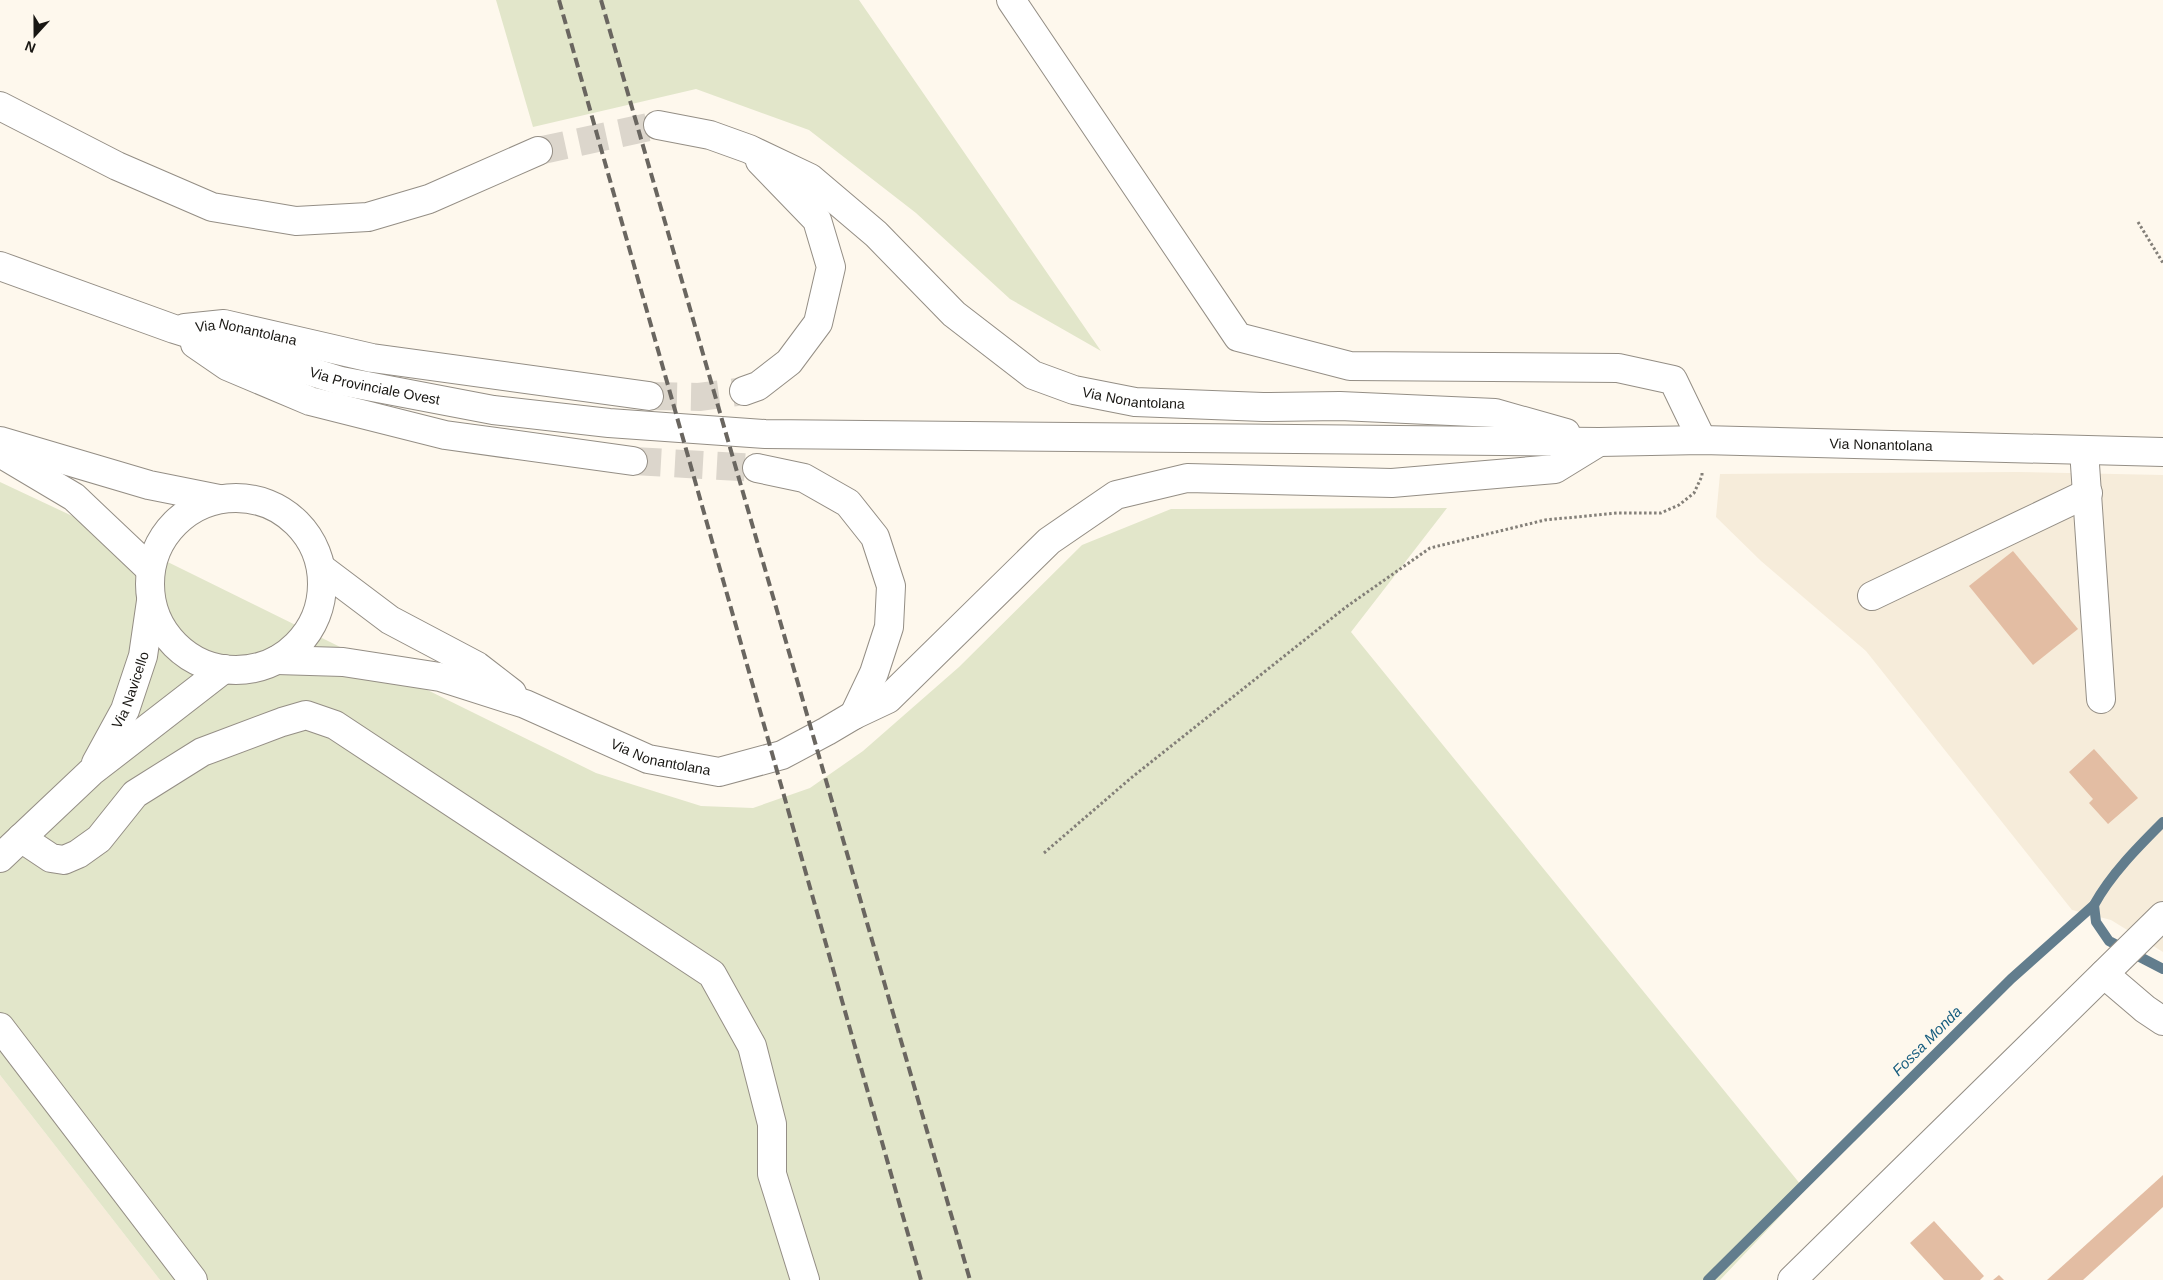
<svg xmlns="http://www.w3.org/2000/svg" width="2163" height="1280" font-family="Arial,sans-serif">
<rect width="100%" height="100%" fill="#fef8ed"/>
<!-- built -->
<g fill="#f6ecda">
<polygon points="2018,472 2163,475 2163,952 2111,920 2072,910 1866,651 1761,561 1716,517 1720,474"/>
<polygon points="0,1075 160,1280 0,1280"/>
</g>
<!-- green -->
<g fill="#e2e6ca">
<polygon points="496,0 859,0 1101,351 1010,299 916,213 809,130 696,89 533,127"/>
<polygon points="0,482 117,537 596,773 701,806 753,808 810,788 863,751 959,667 1082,545 1171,509 1447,508 1351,632 1805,1190 1720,1280 160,1280 0,1075"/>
</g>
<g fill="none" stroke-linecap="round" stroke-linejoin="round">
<!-- stream -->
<g stroke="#627d8d" stroke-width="10">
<polyline points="2094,905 2096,922 2109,941 2163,969"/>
<path d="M1708,1280L2011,979L2094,905C2111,874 2138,847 2163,822"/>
</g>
</g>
<!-- building -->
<g fill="#e3bda3">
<polygon points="2013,551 2078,629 2033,665 1969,586"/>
<polygon points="2094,749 2138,798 2108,824 2089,803 2093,799 2069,772"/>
<polygon points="2163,1175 2163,1207 2083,1280 2047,1280"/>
<polygon points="1934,1221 1984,1276 1980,1280 1944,1280 1910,1243"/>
<polygon points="1999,1275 2004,1280 1993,1280"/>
</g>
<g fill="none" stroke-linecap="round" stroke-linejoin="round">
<!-- major-tunnel -->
<g stroke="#dcd6cc" stroke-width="28" stroke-dasharray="28 14" stroke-linecap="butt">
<polyline points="538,151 658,125"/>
<polyline points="649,396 699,397 744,391"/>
<polyline points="633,461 757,468"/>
</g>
<!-- minor casing -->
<g stroke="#948e85" stroke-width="30">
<g id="minor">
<polyline points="1011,0 1238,337 1350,366 1618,368 1673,380 1702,440"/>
<polyline points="2084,450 2101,699"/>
<polyline points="1872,596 2088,493"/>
<path id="s1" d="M96,763L125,710L143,656L151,601"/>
<polyline points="21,838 51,858 64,860 78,854 99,839 135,794 202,752 282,722 306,715 335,725 712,974 752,1046 772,1124 772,1174 805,1280"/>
<polyline points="0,858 91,772 224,669"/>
<polyline points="2104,974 2145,1009 2163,1021"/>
<polyline points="0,1027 193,1280"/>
<polyline points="1792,1280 2163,916"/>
</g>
</g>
<!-- major casing -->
<g stroke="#948e85" stroke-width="30">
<g id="major">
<polyline points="0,106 117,166 212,207 296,221 368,217 429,199 538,151"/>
<path id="s2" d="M658,125L710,135L749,149L810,178L876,234L954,314L1033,375L1074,390L1135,402L1263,407L1340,406L1495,413L1566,433"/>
<path id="s3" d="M0,266L174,329L341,381L493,410L609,423L765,434L1599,442L1702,440L2163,452"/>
<path id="s4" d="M185,328L224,324L372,358L649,396"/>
<polyline points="195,344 227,366 310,401 445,435 633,461"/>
<polyline points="744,391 758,386 789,362 818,323 831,267 817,220 760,161"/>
<polyline points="0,441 149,485 219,499"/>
<polyline points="0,453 74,497 150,569"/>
<polyline points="757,468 804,478 848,503 875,537 891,586 889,627 874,673 854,715"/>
<circle cx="236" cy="584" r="86"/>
<polyline points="321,568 390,620 477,666 512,693"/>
<path id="s5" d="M277,660L343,662L440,677L525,704L648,759L719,772L782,755L827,731L854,715L888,699L1049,541L1116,495L1187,478L1392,483L1555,469L1599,442"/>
</g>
</g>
<!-- path -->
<g stroke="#837f78" stroke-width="3" stroke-dasharray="2.5 2.5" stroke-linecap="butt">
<polyline points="2138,222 2163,263"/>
<polyline points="1044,853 1131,778 1346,607 1430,548 1545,520 1617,513 1661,513 1679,505 1694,493 1702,476 1702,471"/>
</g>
<!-- minor -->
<use href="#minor" stroke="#fff" stroke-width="28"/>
<!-- major -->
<use href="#major" stroke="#fff" stroke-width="28"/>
<!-- rail -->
<g stroke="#6a6660" stroke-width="4" stroke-dasharray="10 5" stroke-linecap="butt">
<polyline points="559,0 921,1280"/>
<polyline points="601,0 970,1280"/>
</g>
</g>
<g text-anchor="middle" stroke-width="4" stroke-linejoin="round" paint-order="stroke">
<!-- street labels -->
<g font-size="14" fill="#191713" stroke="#fef8ed">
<text dy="5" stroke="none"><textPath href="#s4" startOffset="62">Via Nonantolana</textPath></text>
<text dy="5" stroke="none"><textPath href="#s3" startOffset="394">Via Provinciale Ovest</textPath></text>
<text dy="5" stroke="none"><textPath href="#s2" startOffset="564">Via Nonantolana</textPath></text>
<text dy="5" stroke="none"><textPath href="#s3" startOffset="1904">Via Nonantolana</textPath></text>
<text dy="5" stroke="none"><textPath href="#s1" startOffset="81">Via Navicello</textPath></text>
<text dy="5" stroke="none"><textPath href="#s5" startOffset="400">Via Nonantolana</textPath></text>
</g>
<!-- water labels -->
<g font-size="15" font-style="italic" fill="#155c7e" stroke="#fef8ed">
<text transform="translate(1927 1041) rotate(-45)" y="5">Fossa Monda</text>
</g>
</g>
<!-- north arrow -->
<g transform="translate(35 35) rotate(201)" stroke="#fef8ed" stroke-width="4" paint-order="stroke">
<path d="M0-4L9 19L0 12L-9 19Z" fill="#191713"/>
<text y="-8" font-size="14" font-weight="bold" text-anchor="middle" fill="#191713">N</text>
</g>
</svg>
